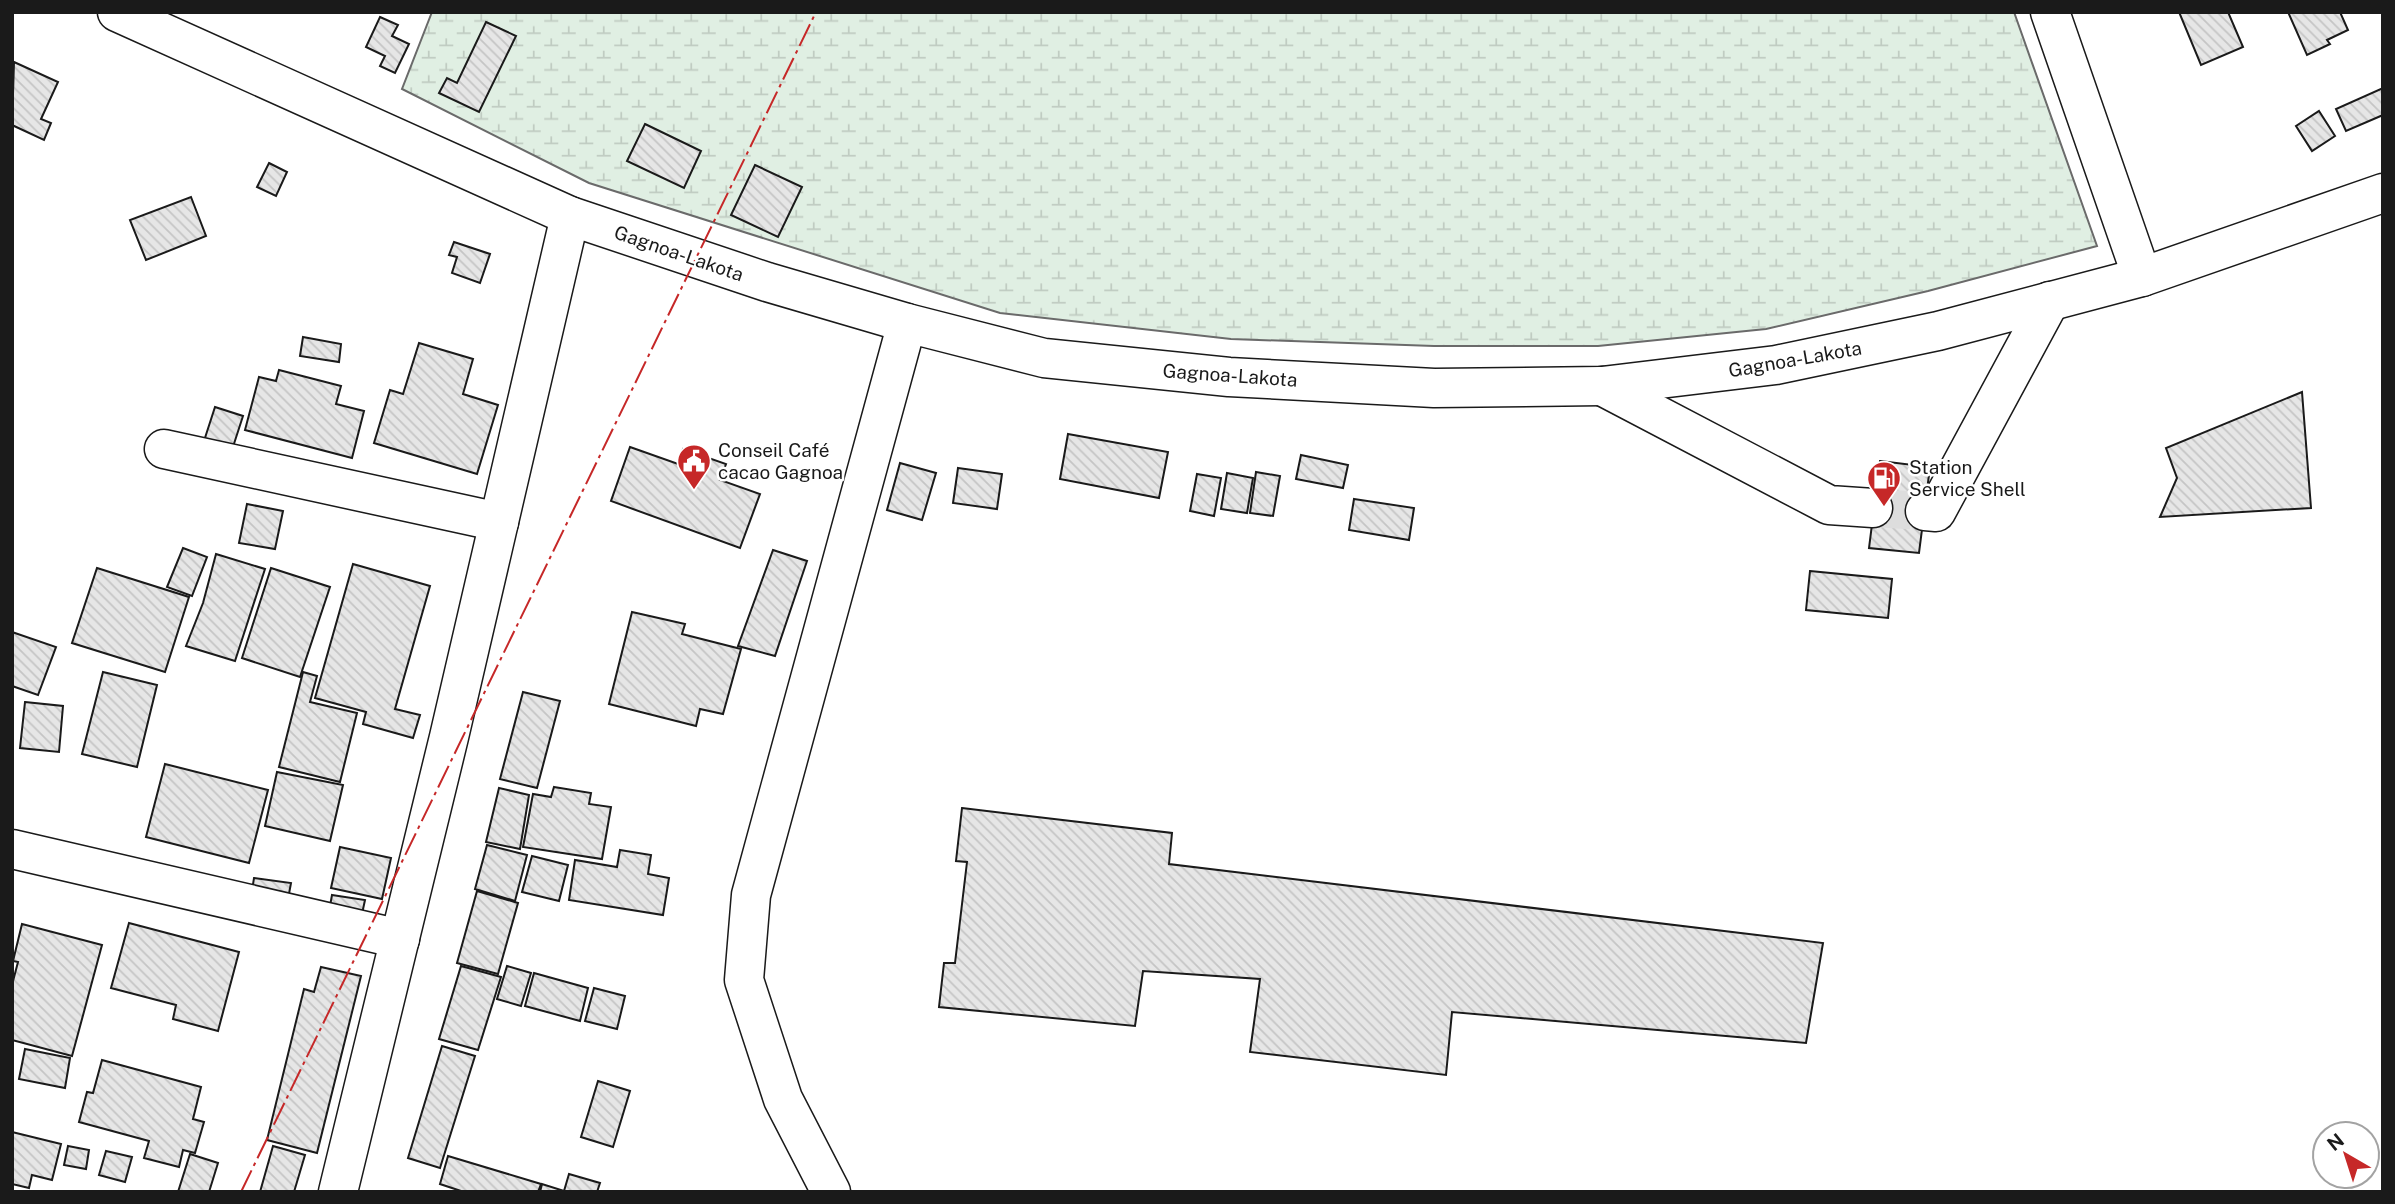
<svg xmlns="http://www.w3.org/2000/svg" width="2395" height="1204" font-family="'Public Sans',sans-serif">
<defs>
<pattern id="wetland-marsh" width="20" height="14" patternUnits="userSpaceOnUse" patternTransform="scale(1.75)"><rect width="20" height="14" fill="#e0efe3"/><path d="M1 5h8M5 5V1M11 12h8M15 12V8" fill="none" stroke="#c0ccc2"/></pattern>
<pattern id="building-back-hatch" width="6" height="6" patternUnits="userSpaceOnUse" patternTransform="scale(1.75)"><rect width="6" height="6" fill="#e6e6e6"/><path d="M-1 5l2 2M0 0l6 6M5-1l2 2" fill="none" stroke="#c5c5c5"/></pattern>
</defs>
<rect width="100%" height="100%" fill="#fff"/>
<!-- wetland -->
<polygon fill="url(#wetland-marsh)" stroke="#6a6a6a" stroke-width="2" points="432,12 2014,12 2097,246 1928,291 1766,329 1598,346 1434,346 1231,339 1000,313 589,183 402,89"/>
<!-- building -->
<g fill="url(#building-back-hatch)" stroke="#1a1a1a" stroke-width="2">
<polygon points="2179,12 2228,12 2243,47 2201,65"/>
<polygon points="2288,12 2340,12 2348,30 2327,40 2330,44 2307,55"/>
<polygon points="380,17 398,25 392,36 409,44 395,73 380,66 385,56 366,47"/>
<polygon points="486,22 516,36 479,112 439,93 447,78 457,83"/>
<polygon points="14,62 58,82 41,119 51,123 44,140 12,125"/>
<polygon points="2383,88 2383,115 2346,131 2336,109"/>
<polygon points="2319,111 2335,136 2312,151 2296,126"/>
<polygon points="645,124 701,151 684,188 627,161"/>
<polygon points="269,163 287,172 276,196 257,187"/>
<polygon points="755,165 802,187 778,237 731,215"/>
<polygon points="191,197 206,236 146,260 130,220"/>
<polygon points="454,242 490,254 480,283 452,273 457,257 449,255"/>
<polygon points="303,337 341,344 339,362 300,356"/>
<polygon points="419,343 473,359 463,394 498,405 477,474 374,443 390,390 403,394"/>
<polygon points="279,370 341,386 336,404 364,411 352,458 245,430 259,377 276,381"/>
<polygon points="2302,392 2311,508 2160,517 2177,478 2166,448"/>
<polygon points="215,407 243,416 231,453 203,444"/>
<polygon points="1068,434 1168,452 1159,498 1060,479"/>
<polygon points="630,447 678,464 683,449 726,464 720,480 760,494 740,548 611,501"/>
<polygon points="1301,455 1348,465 1343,488 1296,479"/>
<polygon points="1880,461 1930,467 1919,553 1869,548"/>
<polygon points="900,463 936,473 922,520 887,510"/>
<polygon points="958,468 1002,474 997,509 953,503"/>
<polygon points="1256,472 1280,476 1273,516 1250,513"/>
<polygon points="1227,473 1253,478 1247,513 1221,509"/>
<polygon points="1197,474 1221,478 1214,516 1190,511"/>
<polygon points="1354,499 1414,508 1409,540 1349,530"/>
<polygon points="247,504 283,511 275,549 239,543"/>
<polygon points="183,548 207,557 192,596 167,587"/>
<polygon points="773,550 807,561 775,656 738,646"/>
<polygon points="216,554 265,569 235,661 186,646 203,603"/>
<polygon points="353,564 430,586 395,709 420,715 413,738 363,724 366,712 315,698"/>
<polygon points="97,568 189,597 165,672 72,643"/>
<polygon points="271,568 330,587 300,677 242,658"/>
<polygon points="1810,571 1892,579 1888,618 1806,610"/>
<polygon points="632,612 685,624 682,634 741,649 723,714 700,709 696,726 609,704"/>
<polygon points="12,632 56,647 38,695 12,686"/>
<polygon points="103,672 157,685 137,767 82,754"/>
<polygon points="303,672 317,676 310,702 357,713 340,782 279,767"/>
<polygon points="523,692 560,701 537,788 500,779"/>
<polygon points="25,702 63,706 59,752 20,748"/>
<polygon points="165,764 268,790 249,863 146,837"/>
<polygon points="277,772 343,785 330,841 265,826"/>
<polygon points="554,787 591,793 589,804 611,807 602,859 523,847 533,794 551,797"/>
<polygon points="499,788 529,795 520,849 486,842"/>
<polygon points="962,808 1172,833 1169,864 1823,943 1806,1043 1452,1012 1446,1075 1250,1052 1260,979 1143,971 1135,1026 939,1007 944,963 955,963 967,862 956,861"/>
<polygon points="487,845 527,855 515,901 475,889"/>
<polygon points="340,847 391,858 382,899 331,888"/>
<polygon points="620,850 651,855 648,874 669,878 663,915 569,900 575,860 617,867"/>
<polygon points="532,856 568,865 559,901 522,892"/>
<polygon points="254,878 291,883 288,899 250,903"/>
<polygon points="477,891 518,903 498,974 457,963"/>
<polygon points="332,895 365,900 360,923 328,917"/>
<polygon points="129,923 239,952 218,1031 173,1019 176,1005 111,988"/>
<polygon points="22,924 102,945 72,1056 12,1040 12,985 18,962 13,961"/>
<polygon points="461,966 501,977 478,1050 439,1039"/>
<polygon points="507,966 531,973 521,1006 497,999"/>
<polygon points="321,967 361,976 317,1153 267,1140 304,989 314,992"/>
<polygon points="534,973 588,988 580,1021 525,1006"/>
<polygon points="594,988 625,996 617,1029 585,1021"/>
<polygon points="442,1046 475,1056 440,1168 408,1158"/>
<polygon points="25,1049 70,1058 65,1088 19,1079"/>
<polygon points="102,1060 201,1087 193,1119 204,1122 195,1153 183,1150 179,1167 144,1158 149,1141 79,1122 87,1092 93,1093"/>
<polygon points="598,1081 630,1091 613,1147 581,1137"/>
<polygon points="12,1132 61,1144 52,1180 32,1175 29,1188 12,1184"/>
<polygon points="68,1146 89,1150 86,1169 64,1165"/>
<polygon points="273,1146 305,1155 294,1192 260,1192"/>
<polygon points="106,1151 132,1157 125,1182 99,1175"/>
<polygon points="190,1154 218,1163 209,1192 178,1192"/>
<polygon points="448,1156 541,1184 538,1192 464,1192 440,1184"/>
<polygon points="569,1174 600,1183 597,1192 540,1192 542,1184 564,1191"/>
</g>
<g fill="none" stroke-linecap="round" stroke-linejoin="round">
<!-- minor-tunnel -->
<polyline stroke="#ddd" stroke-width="38" stroke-dasharray="38 19" stroke-linecap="butt" points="1873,508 1925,511"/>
<!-- minor casing -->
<g stroke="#1a1a1a" stroke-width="41">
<g id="minor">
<polyline points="2050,12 2142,277"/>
<polyline points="1602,386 1829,505 1873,508"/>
<polyline points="164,449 499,522"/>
<polyline points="1925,511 1936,512 2050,301"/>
<polyline points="12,849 400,939"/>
<polyline points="338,1192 449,737 570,216"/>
<polyline points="831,1192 783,1099 744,980 751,895 907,323"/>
</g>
</g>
<!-- major casing -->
<g stroke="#1a1a1a" stroke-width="41">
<polyline id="major" points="117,12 570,216 767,282 907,323 1044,358 1229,377 1434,388 1602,386 1776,365 1938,331 2142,277 2383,193"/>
</g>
<!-- minor -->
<use href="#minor" stroke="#fff" stroke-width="38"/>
<!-- major -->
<use href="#major" stroke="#fff" stroke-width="38"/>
<!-- power -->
<polyline stroke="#c62828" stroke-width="2" stroke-dasharray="24 5 3.5 5" stroke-linecap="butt" points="241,1192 816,12"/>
</g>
<!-- icons -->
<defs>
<g id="civic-pin" transform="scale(1.75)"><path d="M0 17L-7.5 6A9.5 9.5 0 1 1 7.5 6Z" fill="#c62828" stroke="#fff"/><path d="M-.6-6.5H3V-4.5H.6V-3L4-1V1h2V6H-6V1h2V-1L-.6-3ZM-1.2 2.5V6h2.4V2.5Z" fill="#fff"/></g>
<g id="fuel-pin" transform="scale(1.75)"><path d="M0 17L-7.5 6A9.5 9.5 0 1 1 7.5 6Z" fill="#c62828" stroke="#fff"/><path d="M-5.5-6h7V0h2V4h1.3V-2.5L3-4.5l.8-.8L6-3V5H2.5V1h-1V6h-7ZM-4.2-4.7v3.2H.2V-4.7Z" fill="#fff"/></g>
</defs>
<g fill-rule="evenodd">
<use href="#civic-pin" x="694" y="461"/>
<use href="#fuel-pin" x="1884" y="478"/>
</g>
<g text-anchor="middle" stroke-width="5" stroke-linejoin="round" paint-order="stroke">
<!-- street labels -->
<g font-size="19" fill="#1a1a1a" stroke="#fff">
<text transform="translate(679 253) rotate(19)" y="7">Gagnoa-Lakota</text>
<text transform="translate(1795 359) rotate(-10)" y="7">Gagnoa-Lakota</text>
<text transform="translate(1230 375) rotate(4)" y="7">Gagnoa-Lakota</text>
</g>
<!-- poi labels -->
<g font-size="19" fill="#1a1a1a" stroke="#fff" text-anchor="start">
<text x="718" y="457">Conseil Café<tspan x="718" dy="22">cacao Gagnoa</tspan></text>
<text x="1909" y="474">Station<tspan x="1909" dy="22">Service Shell</tspan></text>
</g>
</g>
<!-- border -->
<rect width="2395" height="1204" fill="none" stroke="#1a1a1a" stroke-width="28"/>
<!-- north arrow -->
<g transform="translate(2346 1155) rotate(321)"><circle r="33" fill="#ffffff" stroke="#a3a3a3" stroke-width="2"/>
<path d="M0-5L12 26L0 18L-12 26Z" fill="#c62828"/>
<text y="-10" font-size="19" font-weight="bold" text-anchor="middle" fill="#1a1a1a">N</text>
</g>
</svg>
